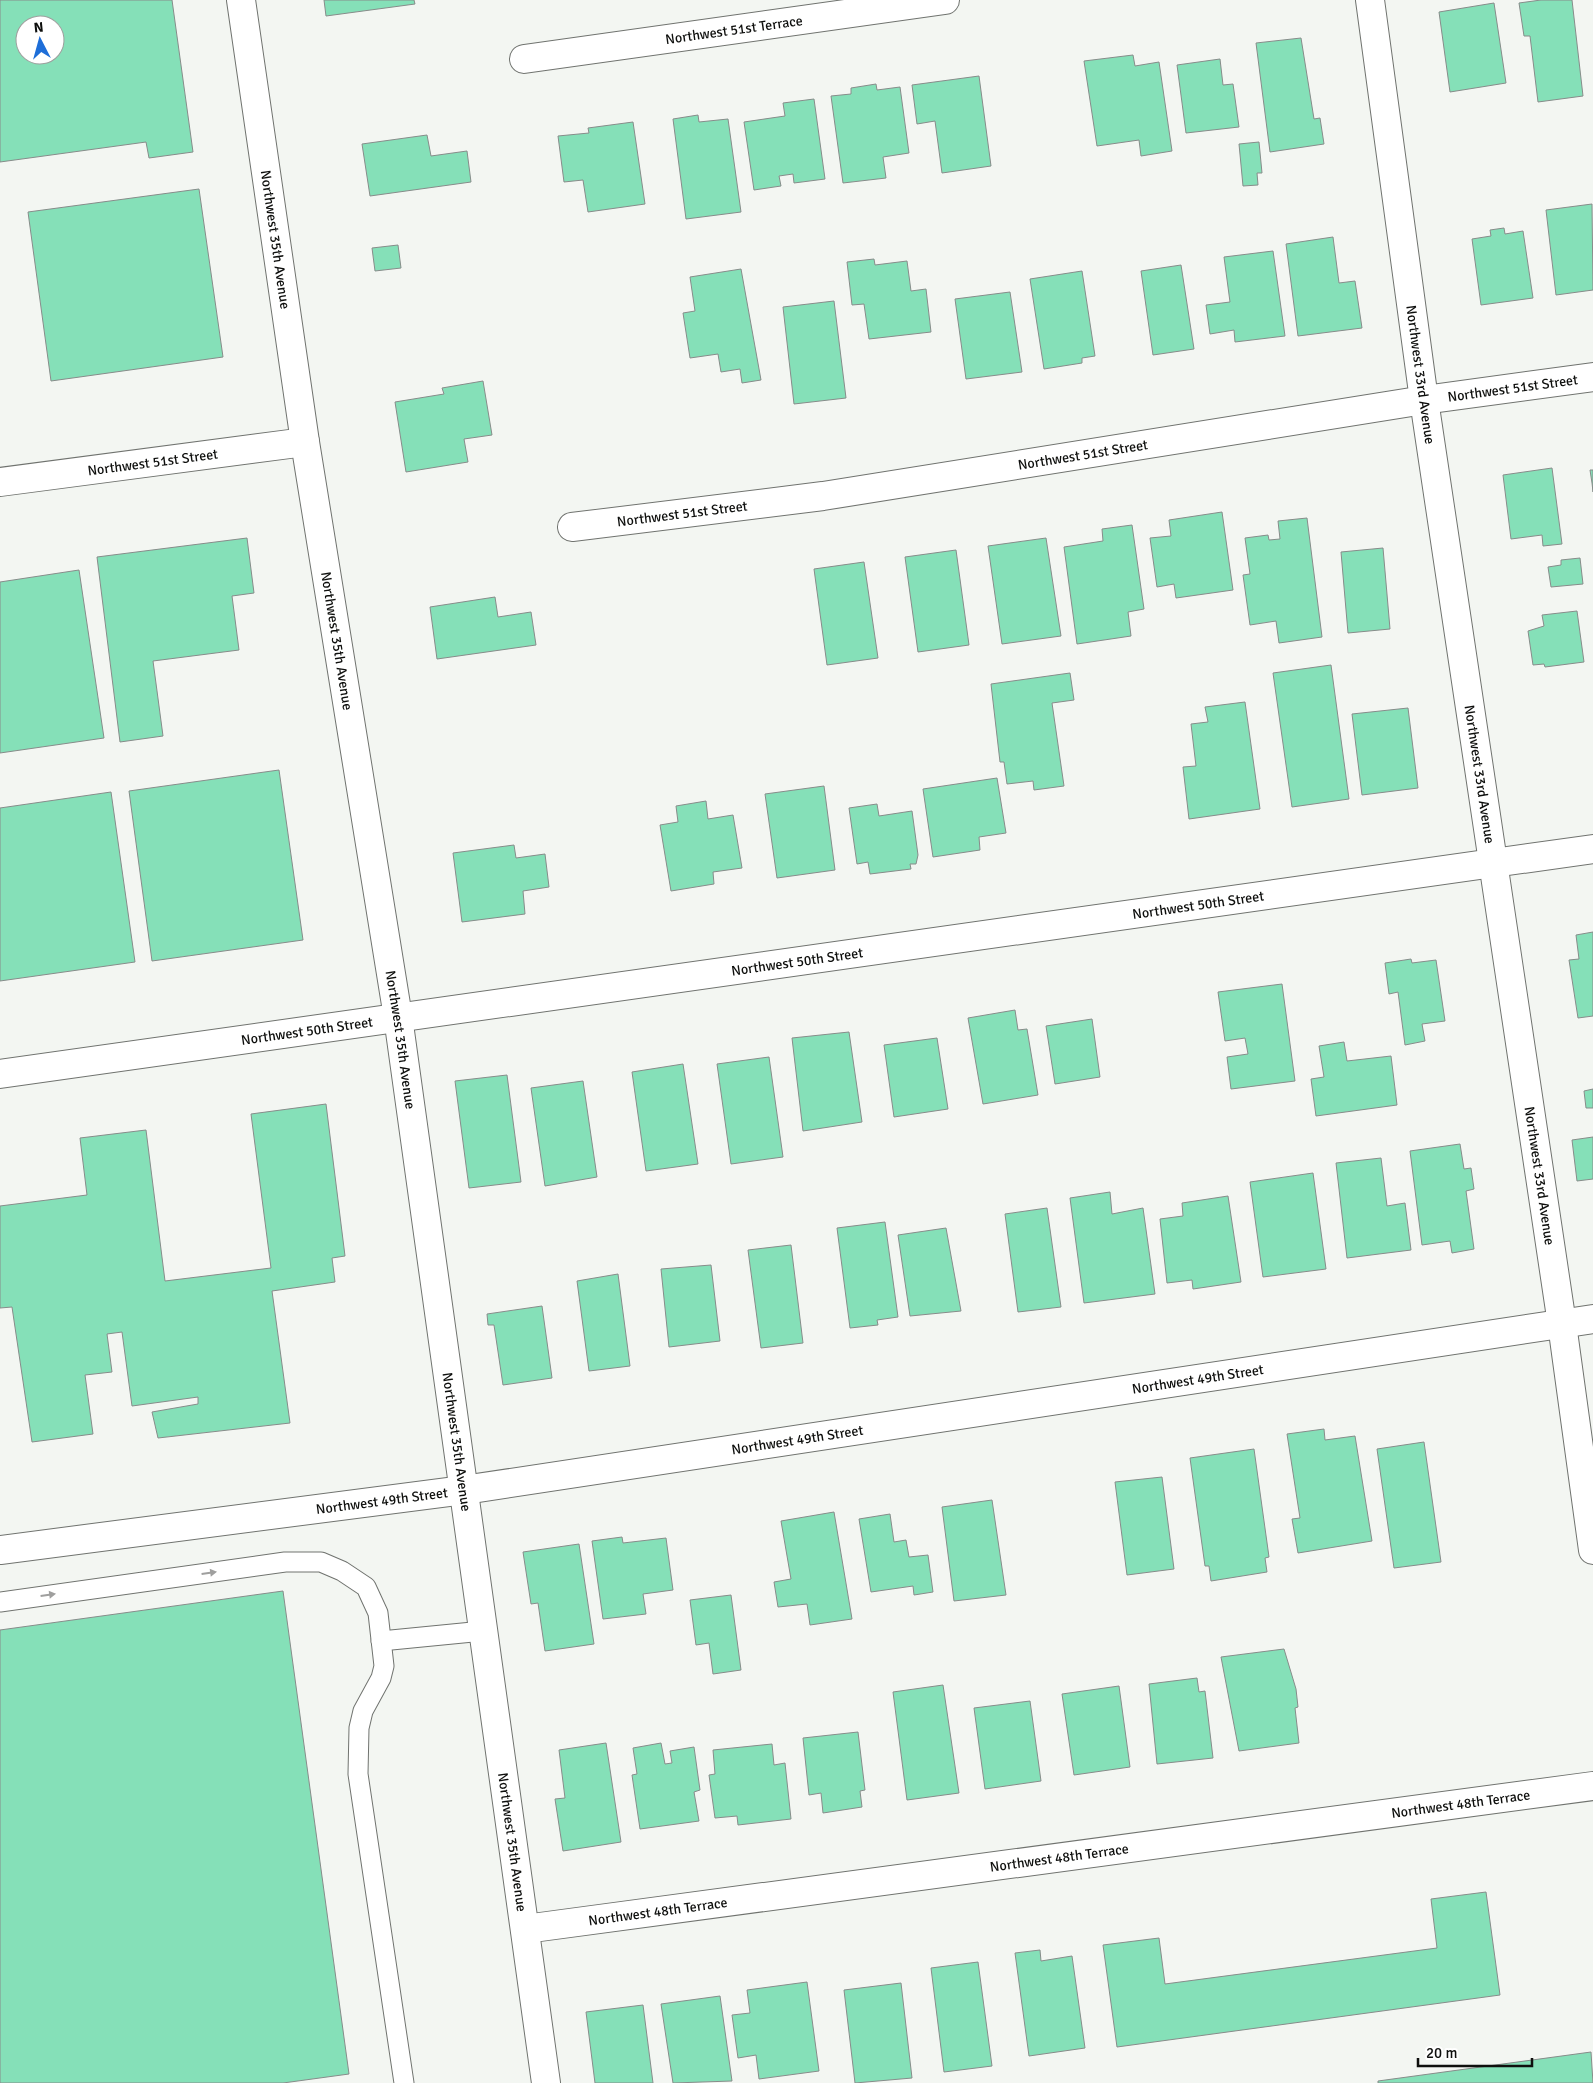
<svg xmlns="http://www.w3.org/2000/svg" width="1593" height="2083" font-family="Signika,sans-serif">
<rect width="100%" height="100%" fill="#f3f6f2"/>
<!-- building -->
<g fill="#85e0b8" stroke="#878c8a" fill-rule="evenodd">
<path d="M0,0H172L193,152L149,158L146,142L0,162ZM25,25H55V55H25Z"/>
<polygon points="324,0 414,0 415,4 326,16"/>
<polygon points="1541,0 1572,0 1583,96 1538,102 1530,36 1524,36 1519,3"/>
<polygon points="1494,3 1506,83 1450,92 1439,12"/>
<polygon points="1301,38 1314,119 1320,118 1324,144 1270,152 1256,43"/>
<polygon points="1133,55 1135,66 1159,62 1172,151 1141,156 1139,140 1097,146 1084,61"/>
<polygon points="1220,59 1223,85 1233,84 1239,127 1186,133 1177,65"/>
<polygon points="979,76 991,166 942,173 935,121 917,124 912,85"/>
<polygon points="876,84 877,90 900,87 909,153 883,157 886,178 843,183 831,96 851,94 851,88"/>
<polygon points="814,99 825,179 794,183 793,174 779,176 781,186 754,190 744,122 785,116 783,103"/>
<polygon points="698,115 699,122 728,119 741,212 686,219 673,119"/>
<polygon points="633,122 645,204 588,212 583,180 564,182 558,136 589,133 588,128"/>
<polygon points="427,135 431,156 467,151 471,182 370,196 362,144"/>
<polygon points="1259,142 1262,173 1257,173 1258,185 1243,186 1239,144"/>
<polygon points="199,189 223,357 51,381 28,212"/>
<polygon points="1592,204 1593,290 1556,295 1546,210"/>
<polygon points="1504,228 1505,234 1523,231 1533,298 1481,305 1472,239 1491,236 1490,230"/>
<polygon points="1333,237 1339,283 1355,281 1362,328 1298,336 1286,244"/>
<polygon points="398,245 401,268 375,271 372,248"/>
<polygon points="1273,251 1285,336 1235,342 1234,330 1210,334 1206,305 1230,302 1224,257"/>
<polygon points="874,259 875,265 907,261 911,291 926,289 931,332 869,339 864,304 852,305 847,262"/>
<polygon points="1181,265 1194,349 1153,355 1141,271"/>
<polygon points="741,269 761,380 742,383 740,369 721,372 718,354 690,358 683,313 695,311 690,277"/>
<polygon points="1082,271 1095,356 1082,358 1082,363 1044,369 1030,279"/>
<polygon points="1010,292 1022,372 966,379 955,299"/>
<polygon points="834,301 846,398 794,404 783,307"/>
<polygon points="483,381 492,435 464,439 468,462 406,472 395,402 444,394 442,388"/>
<polygon points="1552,468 1562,544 1543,546 1542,535 1511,539 1503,475"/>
<polygon points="1590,470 1593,470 1593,492 1592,483"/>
<polygon points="1222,512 1233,590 1176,598 1174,584 1157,587 1150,538 1171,536 1169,520"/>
<polygon points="1307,518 1322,637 1279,643 1276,621 1250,625 1243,575 1250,574 1245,538 1268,535 1269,540 1280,539 1278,521"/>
<polygon points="1132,525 1144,609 1128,612 1131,636 1077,644 1064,547 1103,541 1102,529"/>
<polygon points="247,538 254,593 232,596 239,650 153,661 163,736 120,742 97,557"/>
<polygon points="1046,538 1061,636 1002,644 988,546"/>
<polygon points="1383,548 1390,629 1348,633 1341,552"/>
<polygon points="956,550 969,645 918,652 905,557"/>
<polygon points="1580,558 1583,584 1551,587 1548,567 1561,565 1561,560"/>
<polygon points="864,562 878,658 827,665 814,569"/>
<polygon points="79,570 104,738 0,753 0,582"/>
<polygon points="495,597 498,617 531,612 536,645 437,659 430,607"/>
<polygon points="1577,611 1584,662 1545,667 1544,664 1533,665 1528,631 1544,626 1542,615"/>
<polygon points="1331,665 1349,799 1292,807 1273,673"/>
<polygon points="1070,673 1074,700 1052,703 1064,786 1034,790 1033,781 1007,784 1004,762 1000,762 991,684"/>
<polygon points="1245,702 1260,809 1189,819 1183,767 1196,766 1191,724 1208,722 1205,707"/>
<polygon points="1408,708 1418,788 1362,795 1352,714"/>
<polygon points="279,770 303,940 152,961 129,791"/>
<polygon points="997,778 1006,833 979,837 980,850 933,857 923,789"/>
<polygon points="824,786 835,870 777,878 765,794"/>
<polygon points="111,792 135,962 0,981 0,808"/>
<polygon points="706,801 708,819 733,815 742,868 713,872 714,884 671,891 660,825 678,822 676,806"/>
<polygon points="877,804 879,816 912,811 918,855 916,864 910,864 911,869 870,874 868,862 857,864 849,808"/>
<polygon points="514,845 516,858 545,854 549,887 523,891 525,914 462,922 453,853"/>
<polygon points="1593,932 1593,1016 1578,1018 1569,960 1579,959 1576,935"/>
<polygon points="1411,959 1412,963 1436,960 1445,1021 1422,1024 1425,1041 1405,1045 1398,992 1389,994 1385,963"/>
<polygon points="1282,984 1295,1081 1231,1089 1227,1057 1248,1054 1245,1038 1225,1041 1218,992"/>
<polygon points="1015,1010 1018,1030 1027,1029 1038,1095 983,1104 968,1018"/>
<polygon points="1092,1019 1100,1077 1055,1084 1046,1026"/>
<polygon points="849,1032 862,1122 803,1131 792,1038"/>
<polygon points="937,1038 948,1109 894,1117 884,1045"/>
<polygon points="1344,1042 1347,1061 1391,1056 1397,1105 1316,1116 1311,1079 1324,1077 1319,1046"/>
<polygon points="769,1057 783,1157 731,1164 717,1064"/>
<polygon points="683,1064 698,1164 646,1171 632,1072"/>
<polygon points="507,1075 521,1182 469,1188 455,1081"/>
<polygon points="583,1081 597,1177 545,1186 531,1088"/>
<polygon points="1593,1089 1593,1108 1586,1108 1584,1091"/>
<polygon points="326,1104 345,1256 332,1258 335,1282 272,1291 290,1423 158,1438 152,1412 198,1404 198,1397 132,1406 122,1332 107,1334 112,1372 85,1375 93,1434 32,1442 12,1307 0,1308 0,1206 87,1195 80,1138 146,1130 165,1281 271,1268 251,1114"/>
<polygon points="1593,1137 1593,1179 1577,1181 1572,1140"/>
<polygon points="1460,1144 1464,1169 1471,1168 1474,1189 1466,1191 1474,1249 1452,1253 1450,1241 1422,1245 1410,1151"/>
<polygon points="1381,1158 1387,1206 1405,1203 1411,1250 1347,1258 1336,1163"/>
<polygon points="1313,1173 1326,1269 1263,1277 1250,1182"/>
<polygon points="1110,1192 1112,1214 1143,1208 1155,1294 1084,1303 1070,1198"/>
<polygon points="1228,1196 1241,1282 1193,1289 1192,1280 1167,1283 1160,1219 1183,1216 1182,1203"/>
<polygon points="1047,1208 1061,1307 1018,1312 1005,1214"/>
<polygon points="885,1222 898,1317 877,1320 878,1325 850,1328 837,1228"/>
<polygon points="946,1228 961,1311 910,1316 898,1235"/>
<polygon points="791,1245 803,1343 761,1348 748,1250"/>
<polygon points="711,1265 720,1341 669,1347 661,1269"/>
<polygon points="618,1274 630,1366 589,1371 577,1281"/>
<polygon points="542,1306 552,1378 503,1385 494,1325 488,1325 487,1314"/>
<polygon points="1324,1429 1325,1440 1355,1436 1372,1541 1298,1553 1292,1519 1300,1518 1287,1434"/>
<polygon points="1424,1442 1441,1562 1394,1568 1377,1449"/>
<polygon points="1254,1449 1269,1557 1265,1558 1267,1572 1211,1581 1209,1566 1205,1566 1190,1458"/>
<polygon points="1162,1477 1174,1569 1127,1575 1115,1482"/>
<polygon points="992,1500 1006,1595 954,1601 942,1507"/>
<polygon points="834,1512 852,1619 810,1625 807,1604 778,1607 774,1582 791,1579 781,1521"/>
<polygon points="890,1514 894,1542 906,1540 909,1557 928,1555 933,1592 914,1595 913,1586 871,1592 859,1519"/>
<polygon points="622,1537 623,1543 666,1538 673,1590 643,1594 646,1614 603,1619 592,1541"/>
<polygon points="579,1544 594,1644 545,1651 538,1603 531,1604 523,1552"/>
<polygon points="283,1591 349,2074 283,2083 0,2083 0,1630"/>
<polygon points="731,1595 741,1670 713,1674 709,1643 696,1645 690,1600"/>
<polygon points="1284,1649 1296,1689 1298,1707 1295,1708 1299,1743 1239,1751 1221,1657"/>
<polygon points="1197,1678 1199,1692 1205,1691 1213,1758 1157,1764 1149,1684"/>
<polygon points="943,1685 959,1793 907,1800 893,1692"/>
<polygon points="1119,1686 1130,1767 1074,1775 1062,1694"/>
<polygon points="1030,1701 1041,1781 985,1789 974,1708"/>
<polygon points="858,1732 865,1790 860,1791 862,1807 823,1813 821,1793 809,1795 803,1738"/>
<polygon points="606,1743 621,1842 563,1851 555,1799 565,1798 559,1750"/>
<polygon points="661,1743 665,1764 672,1763 670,1751 694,1747 700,1790 694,1792 699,1821 640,1829 632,1775 637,1774 633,1748"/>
<polygon points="772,1744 774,1765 785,1763 791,1819 738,1825 737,1816 715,1818 709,1775 715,1774 713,1750"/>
<polygon points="1486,1892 1500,1995 1117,2047 1103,1945 1159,1938 1165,1984 1437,1948 1431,1899"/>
<polygon points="1040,1950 1041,1961 1072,1956 1085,2048 1029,2056 1015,1953"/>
<polygon points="978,1962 992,2066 944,2072 931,1968"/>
<polygon points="807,1982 819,2071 759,2079 756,2055 738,2058 732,2015 750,2013 747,1990"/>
<polygon points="901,1983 912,2078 855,2083 844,1990"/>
<polygon points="720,1996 732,2081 673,2083 661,2004"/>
<polygon points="643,2005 653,2083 595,2083 586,2012"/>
<polygon points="1591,2052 1593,2083 1378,2083 1378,2081"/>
</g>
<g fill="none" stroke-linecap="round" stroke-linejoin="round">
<!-- lane casing -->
<g stroke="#70736f" stroke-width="21">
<g id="lane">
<polyline points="0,1602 285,1562 321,1562 342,1571 366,1587 378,1613 384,1666 381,1678 363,1711 359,1728 358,1774 404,2083"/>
<polyline points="381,1641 483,1631"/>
</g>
</g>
<!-- street casing -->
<g stroke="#70736f" stroke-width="30">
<g id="street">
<path id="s1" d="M241,0L305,442L398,1017L546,2083"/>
<path id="s2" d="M1370,0L1424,400L1562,1324L1593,1550"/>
<path id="s3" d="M524,59L945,0"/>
<path id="s4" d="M0,482L305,442"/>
<path id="s5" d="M572,527L823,496L1424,400L1593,377"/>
<path id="s6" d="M0,1074L1593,849"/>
<path id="s7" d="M0,1550L464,1490L1593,1319"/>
<path id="s8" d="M525,1929L1593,1786"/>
</g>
</g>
<!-- lane -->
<use href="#lane" stroke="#fff" stroke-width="19"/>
<!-- street -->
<use href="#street" stroke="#fff" stroke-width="28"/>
</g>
<!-- one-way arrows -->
<defs><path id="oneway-solid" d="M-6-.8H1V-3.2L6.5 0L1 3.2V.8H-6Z" transform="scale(1.25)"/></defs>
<g fill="#9f9f9e">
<use href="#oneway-solid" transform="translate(209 1573) rotate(-8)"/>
<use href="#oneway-solid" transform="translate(48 1595) rotate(-8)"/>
</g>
<g text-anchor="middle" stroke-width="5" stroke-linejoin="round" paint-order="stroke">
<!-- street labels -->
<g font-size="14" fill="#0e0f0d" stroke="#fff">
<text dy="5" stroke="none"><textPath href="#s3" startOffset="212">Northwest 51st Terrace</textPath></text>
<text dy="5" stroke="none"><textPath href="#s1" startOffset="242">Northwest 35th Avenue</textPath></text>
<text dy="5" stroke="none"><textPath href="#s2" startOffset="378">Northwest 33rd Avenue</textPath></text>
<text dy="5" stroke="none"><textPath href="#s5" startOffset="951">Northwest 51st Street</textPath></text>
<text dy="5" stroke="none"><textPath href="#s5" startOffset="516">Northwest 51st Street</textPath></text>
<text dy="5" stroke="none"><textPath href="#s4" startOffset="154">Northwest 51st Street</textPath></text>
<text dy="5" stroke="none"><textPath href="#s5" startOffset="111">Northwest 51st Street</textPath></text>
<text dy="5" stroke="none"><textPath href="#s1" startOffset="648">Northwest 35th Avenue</textPath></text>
<text dy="5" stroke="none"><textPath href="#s2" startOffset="782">Northwest 33rd Avenue</textPath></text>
<text dy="5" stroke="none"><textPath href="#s6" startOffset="1210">Northwest 50th Street</textPath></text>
<text dy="5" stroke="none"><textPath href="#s6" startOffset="805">Northwest 50th Street</textPath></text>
<text dy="5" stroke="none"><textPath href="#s6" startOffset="310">Northwest 50th Street</textPath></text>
<text dy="5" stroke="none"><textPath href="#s1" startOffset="1052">Northwest 35th Avenue</textPath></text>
<text dy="5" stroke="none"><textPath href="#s2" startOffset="1188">Northwest 33rd Avenue</textPath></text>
<text dy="5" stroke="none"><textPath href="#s7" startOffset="1210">Northwest 49th Street</textPath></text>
<text dy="5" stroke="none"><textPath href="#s7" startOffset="805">Northwest 49th Street</textPath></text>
<text dy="5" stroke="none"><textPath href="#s1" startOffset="1458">Northwest 35th Avenue</textPath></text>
<text dy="5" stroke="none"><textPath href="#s7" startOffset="385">Northwest 49th Street</textPath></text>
<text dy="5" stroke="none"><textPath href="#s8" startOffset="944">Northwest 48th Terrace</textPath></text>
<text dy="5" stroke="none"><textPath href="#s1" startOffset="1862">Northwest 35th Avenue</textPath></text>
<text dy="5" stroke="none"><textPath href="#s8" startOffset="539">Northwest 48th Terrace</textPath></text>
<text dy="5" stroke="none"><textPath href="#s8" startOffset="134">Northwest 48th Terrace</textPath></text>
</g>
</g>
<!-- north arrow -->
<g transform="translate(40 40) rotate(354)"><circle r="24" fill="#ffffff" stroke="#9f9f9e"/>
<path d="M0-4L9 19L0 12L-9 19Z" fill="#1e6ed8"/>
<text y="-8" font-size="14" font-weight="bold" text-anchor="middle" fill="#0e0f0d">N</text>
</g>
<!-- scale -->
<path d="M1418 2058v8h114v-8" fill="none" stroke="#0e0f0d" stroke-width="2.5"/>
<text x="1426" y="2058" font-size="15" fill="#0e0f0d" stroke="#ffffff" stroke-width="4" paint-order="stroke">20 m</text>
</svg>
